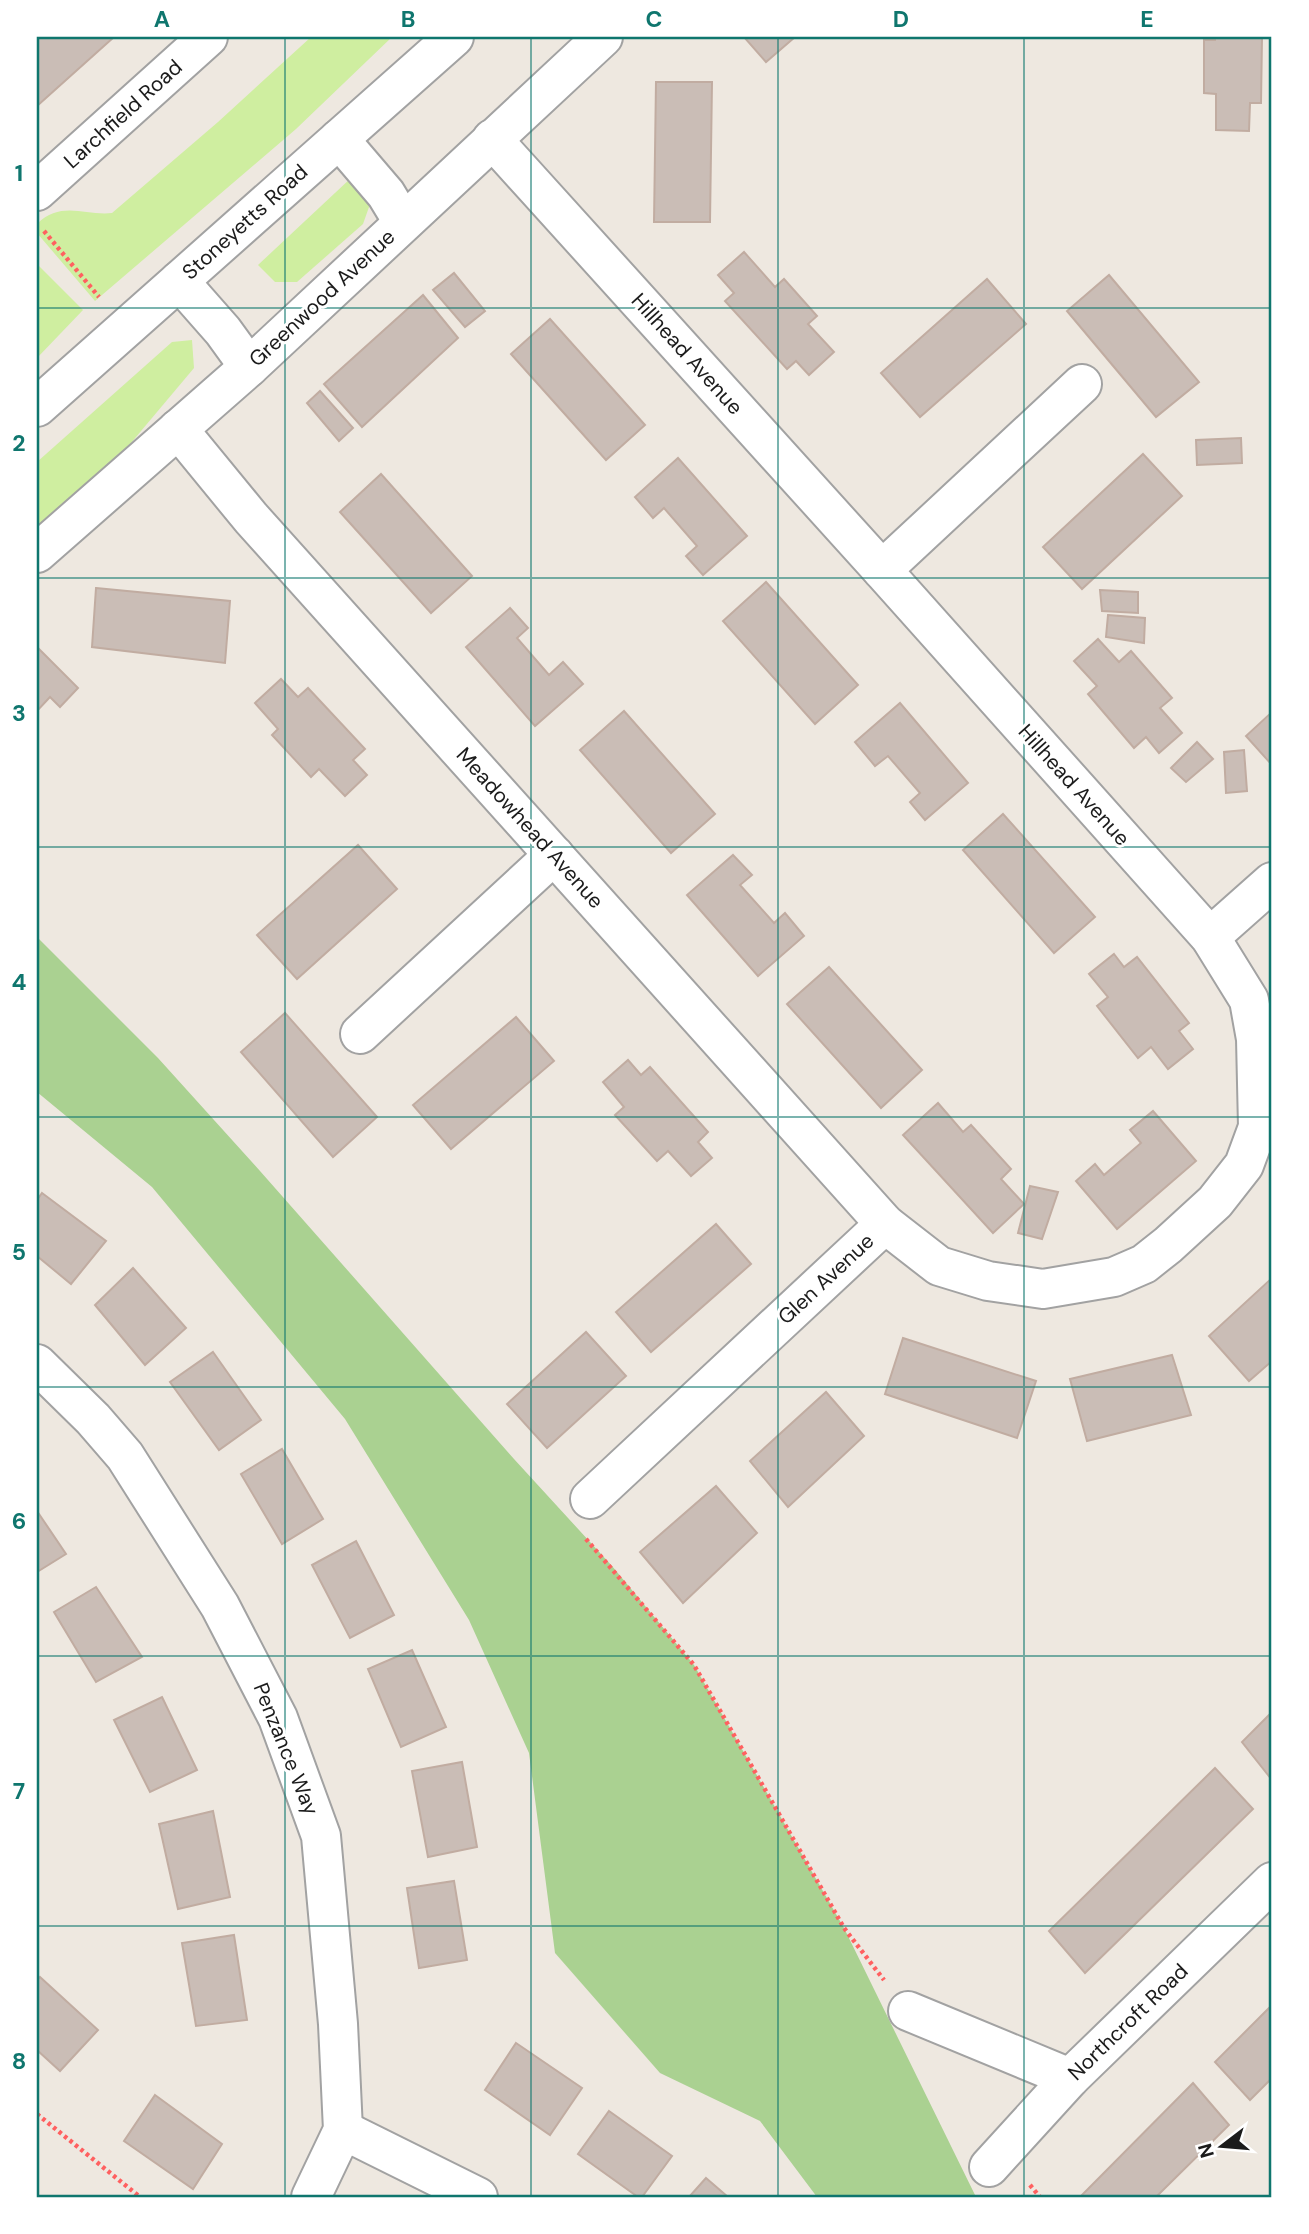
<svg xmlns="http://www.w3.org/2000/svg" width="1309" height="2234" font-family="'DM Sans',sans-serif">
<rect width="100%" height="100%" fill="#eee8e0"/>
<!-- grass -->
<g fill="#cfeea0">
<path d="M311,37H392L296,129L95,301L37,233V224C61,200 85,216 112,213L218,122Z"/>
<polygon points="351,178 374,193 363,224 297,282 275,282 258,265"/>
<polygon points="37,264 83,310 37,358"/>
<polygon points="192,340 194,368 120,456 37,527 37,462 172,342"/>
</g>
<!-- forest -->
<polygon fill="#aad191" points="37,937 158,1058 260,1171 514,1459 612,1566 694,1665 844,1928 976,2197 817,2197 760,2121 660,2073 555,1953 529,1753 469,1620 345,1419 152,1187 37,1092"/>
<!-- building -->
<g fill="#cabdb6" stroke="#c1aca1" stroke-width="2">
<polygon points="37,37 114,37 37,106"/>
<polygon points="744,37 795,37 766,62"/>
<polygon points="1215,37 1262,38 1261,103 1250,103 1249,131 1216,130 1216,94 1204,93 1204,40 1215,40"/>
<polygon points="656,82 712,82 710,222 654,222"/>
<polygon points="744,252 775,287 784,279 817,316 808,324 834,352 809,375 796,361 787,369 725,301 734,293 718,275"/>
<polygon points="454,273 485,311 465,327 433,290"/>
<polygon points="1109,275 1199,382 1156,417 1067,311"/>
<polygon points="987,279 1026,324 920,417 881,373"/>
<polygon points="423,295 458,338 362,427 324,384"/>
<polygon points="550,319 645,425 606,460 511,354"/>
<polygon points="320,391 353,428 339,441 307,403"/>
<polygon points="1241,438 1242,463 1197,465 1196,440"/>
<polygon points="1143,454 1182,496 1082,589 1043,547"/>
<polygon points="678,458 747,536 703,575 686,556 697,546 664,508 653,518 635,497"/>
<polygon points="381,474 472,576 431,613 340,512"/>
<polygon points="766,582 858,685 815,724 723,621"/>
<polygon points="96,588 230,601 225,663 92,647"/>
<polygon points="1100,590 1138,592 1138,613 1102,611"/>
<polygon points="510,608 528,628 517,638 549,675 563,662 583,684 535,726 466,647"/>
<polygon points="1108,615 1145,618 1144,643 1106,637"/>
<polygon points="1098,639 1119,662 1131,651 1172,698 1160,708 1182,733 1159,753 1146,737 1134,748 1088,694 1097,686 1074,661"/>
<polygon points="38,648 78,688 60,707 50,697 37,711"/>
<polygon points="281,679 298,697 308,688 365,749 353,760 367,775 345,796 319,769 311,777 272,735 278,729 255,703"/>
<polygon points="900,703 968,783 925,820 910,802 920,793 888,756 875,766 855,742"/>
<polygon points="624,711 715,814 671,853 580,750"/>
<polygon points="1272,712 1272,765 1246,736"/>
<polygon points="1197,742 1213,759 1186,782 1171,768"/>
<polygon points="1244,750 1247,791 1226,793 1224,752"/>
<polygon points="1003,814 1095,917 1054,953 963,850"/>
<polygon points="358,845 397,889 297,979 257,935"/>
<polygon points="733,855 752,875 740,885 774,923 785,913 804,936 758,976 687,895"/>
<polygon points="1114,954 1124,967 1137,957 1189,1023 1179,1031 1193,1049 1168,1069 1151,1047 1138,1058 1097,1006 1108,997 1089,974"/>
<polygon points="829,967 922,1070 881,1108 787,1004"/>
<polygon points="285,1013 377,1117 333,1157 241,1052"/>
<polygon points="516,1017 554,1061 451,1149 413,1105"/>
<polygon points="628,1060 641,1075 650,1067 708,1132 698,1142 712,1158 691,1176 668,1151 657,1161 615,1115 624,1107 603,1082"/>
<polygon points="938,1103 963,1132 971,1125 1011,1169 1001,1179 1024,1204 993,1233 903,1135"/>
<polygon points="1153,1111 1196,1161 1117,1229 1076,1181 1095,1164 1104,1175 1141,1143 1130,1130"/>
<polygon points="1030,1186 1058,1192 1042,1239 1018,1233"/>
<polygon points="42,1193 106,1241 71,1284 37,1256 37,1200"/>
<polygon points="716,1224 751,1264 651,1352 616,1312"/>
<polygon points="133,1268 186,1328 145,1365 95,1305"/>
<polygon points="1272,1278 1272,1361 1249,1381 1209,1336"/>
<polygon points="586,1332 626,1376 547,1448 507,1404"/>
<polygon points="903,1338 1036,1381 1017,1438 885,1394"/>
<polygon points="213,1352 261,1420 219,1450 170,1382"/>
<polygon points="1172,1355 1191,1415 1087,1441 1070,1379"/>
<polygon points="826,1392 864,1436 788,1507 750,1461"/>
<polygon points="282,1449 323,1519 282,1544 241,1474"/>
<polygon points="716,1486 757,1533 683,1603 640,1552"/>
<polygon points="37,1511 66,1554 37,1572"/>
<polygon points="356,1541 394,1615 350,1638 312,1565"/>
<polygon points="96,1587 142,1657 96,1682 54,1612"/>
<polygon points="412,1650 446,1727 401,1747 368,1669"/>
<polygon points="162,1697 197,1770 150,1792 114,1720"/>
<polygon points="1272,1712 1272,1780 1242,1742"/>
<polygon points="462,1762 477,1847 428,1857 412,1771"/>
<polygon points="1215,1768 1253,1809 1085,1973 1049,1931"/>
<polygon points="213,1811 230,1897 178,1909 159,1824"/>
<polygon points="454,1881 467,1960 419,1968 407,1888"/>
<polygon points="234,1935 247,2020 196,2026 182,1943"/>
<polygon points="40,1977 98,2030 60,2071 37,2050 37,1980"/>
<polygon points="1272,2005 1272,2078 1250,2100 1215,2062"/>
<polygon points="516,2043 582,2088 550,2135 485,2090"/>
<polygon points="1193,2083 1229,2125 1156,2197 1080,2197"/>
<polygon points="155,2095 222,2144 193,2189 124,2141"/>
<polygon points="609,2111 672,2156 642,2197 638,2197 578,2154"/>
<polygon points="706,2178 728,2197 689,2197"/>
</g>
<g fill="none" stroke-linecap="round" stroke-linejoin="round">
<!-- minor casing -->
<g stroke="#a2a2a2" stroke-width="42">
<g id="minor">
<polyline points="339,139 386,194 403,222"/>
<polyline points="37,191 208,37"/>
<polyline points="179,281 223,331 249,367"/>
<polyline points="37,407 454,37"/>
<polyline points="178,429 251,518 885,1224 939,1266 988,1281 1043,1289 1114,1277 1144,1264 1168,1245 1215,1202 1244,1165 1258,1127 1256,1039 1249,1000 1210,937 882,570 492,139"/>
<polyline points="37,553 249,367 603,37"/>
<polyline points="882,570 1082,384"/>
<polyline points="1210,937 1272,882"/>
<polyline points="360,1034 554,855"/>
<polyline points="37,1364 93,1419 125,1456 220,1606 278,1718 321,1836 338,2024 343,2130 311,2197"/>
<polyline points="590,1499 885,1224"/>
<polyline points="908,2011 1070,2078"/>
<polyline points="343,2130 478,2197"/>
<polyline points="989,2167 1070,2078 1272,1882"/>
</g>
</g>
<!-- path -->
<g stroke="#ff6060" stroke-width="4.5" stroke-dasharray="3.5 3.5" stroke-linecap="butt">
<polyline points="44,231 99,297"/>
<polyline points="586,1539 694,1665 844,1928 884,1980"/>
<polyline points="37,2114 140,2197"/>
<polyline points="1030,2185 1040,2197"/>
</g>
<!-- minor -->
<use href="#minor" stroke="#fff" stroke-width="38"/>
</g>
<!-- grid -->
<path fill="none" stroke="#0f766e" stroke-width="2" stroke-opacity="0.55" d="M285,37V2197M531,37V2197M778,37V2197M1024,37V2197M37,308H1272M37,578H1272M37,847H1272M37,1117H1272M37,1387H1272M37,1656H1272M37,1926H1272"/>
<g text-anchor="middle" stroke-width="6" stroke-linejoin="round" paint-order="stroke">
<!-- street labels -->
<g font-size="21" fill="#1b1b1b" stroke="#fff">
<text transform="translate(123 114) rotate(-42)" y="7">Larchfield Road</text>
<text transform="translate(245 222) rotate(-42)" y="7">Stoneyetts Road</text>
<text transform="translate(322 298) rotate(-43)" y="7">Greenwood Avenue</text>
<text transform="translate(687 354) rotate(48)" y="7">Hillhead Avenue</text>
<text transform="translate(1074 785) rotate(48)" y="7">Hillhead Avenue</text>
<text transform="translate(530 828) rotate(48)" y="7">Meadowhead Avenue</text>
<text transform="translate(826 1279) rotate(-43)" y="7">Glen Avenue</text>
<text transform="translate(286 1749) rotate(68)" y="7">Penzance Way</text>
<text transform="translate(1128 2022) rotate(-44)" y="7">Northcroft Road</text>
</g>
</g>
<!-- border -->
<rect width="1309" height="2234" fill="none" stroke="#ffffff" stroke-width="77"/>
<!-- north arrow -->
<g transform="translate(1222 2146) rotate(254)" stroke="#ffffff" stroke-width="5" paint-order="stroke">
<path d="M0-5L12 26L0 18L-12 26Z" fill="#1b1b1b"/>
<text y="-10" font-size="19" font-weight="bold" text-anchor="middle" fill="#1b1b1b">N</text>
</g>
<rect x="38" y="38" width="1232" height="2158" fill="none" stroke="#0f766e" stroke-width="2.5"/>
<g font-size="23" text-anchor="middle" font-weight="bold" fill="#0f766e">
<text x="162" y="27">A</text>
<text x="408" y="27">B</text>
<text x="654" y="27">C</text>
<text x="901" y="27">D</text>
<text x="1147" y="27">E</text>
<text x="19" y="181">1</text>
<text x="19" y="451">2</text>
<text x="19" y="721">3</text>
<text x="19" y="990">4</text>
<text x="19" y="1260">5</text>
<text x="19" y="1529">6</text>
<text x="19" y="1799">7</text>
<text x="19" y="2069">8</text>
</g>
</svg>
